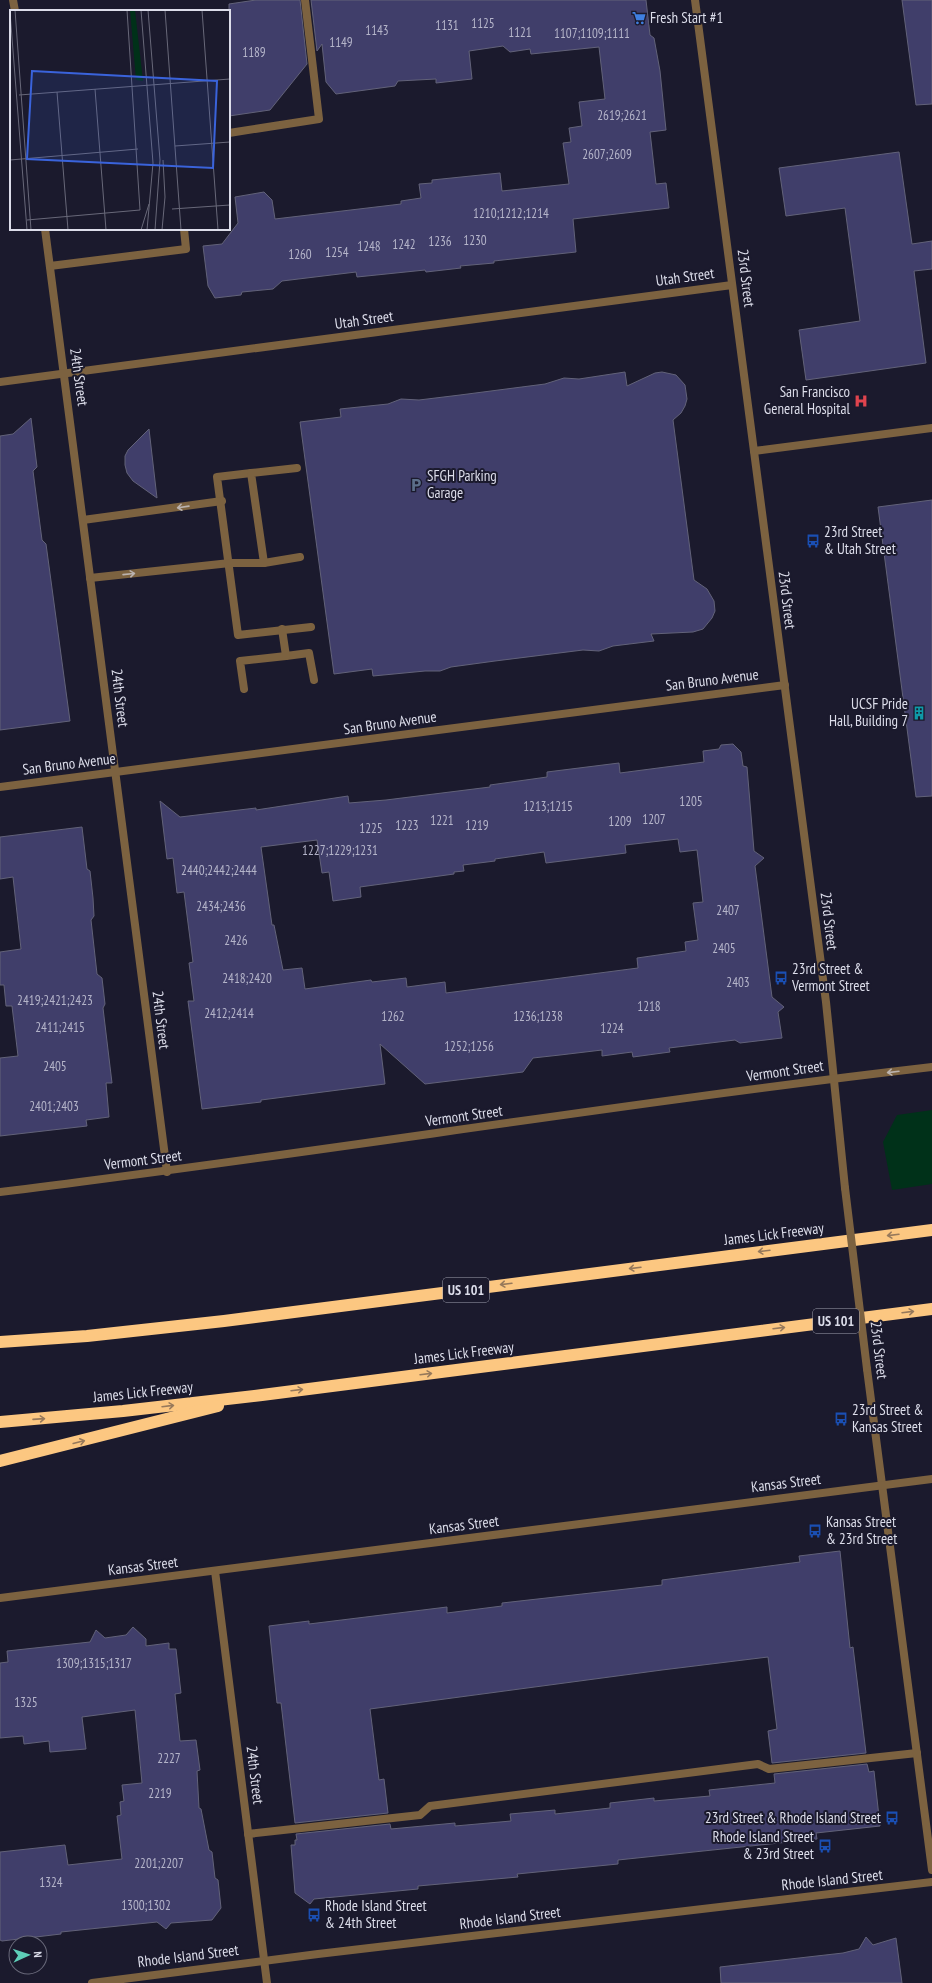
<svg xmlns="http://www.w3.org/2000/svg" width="932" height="1983" font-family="'PT Sans Narrow',sans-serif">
<rect width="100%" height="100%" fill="#1b1a2d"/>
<!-- green -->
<polygon fill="#003119" points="932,1110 932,1184 892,1190 883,1142 897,1115"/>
<!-- building -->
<g fill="#403e6a" stroke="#626279" fill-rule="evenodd">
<polygon points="256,0 300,0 307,64 270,110 229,116 229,4"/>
<polygon points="311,0 646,0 650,35 654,38 660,71 666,130 650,132 656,184 666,183 669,208 573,219 576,252 494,261 494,263 460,266 461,268 426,272 425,270 357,277 356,272 282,281 273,289 242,292 241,295 215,298 208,286 203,246 222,244 238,223 235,197 264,192 272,200 275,219 401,204 401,201 421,198 419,184 432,183 432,180 500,173 502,191 569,184 563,143 571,142 569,128 582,126 579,102 605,99 599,47 531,54 530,49 510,52 503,46 469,51 472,79 436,83 436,79 398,81 395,86 336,94 326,82 322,44 317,51"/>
<polygon points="902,0 932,0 932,104 916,105"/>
<polygon points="899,152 912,244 932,241 932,269 914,271 926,363 806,380 799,330 860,321 845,208 786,216 779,168"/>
<polygon points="625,372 627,386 655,373 662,372 676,375 685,385 687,399 685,406 681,413 673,420 694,580 707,589 714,601 715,611 712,618 703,629 693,632 651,634 654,641 613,646 599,651 583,650 495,661 451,667 440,671 425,671 373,676 372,669 334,674 300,422 341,417 340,409 388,404 401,399 419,400 460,395 545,384 564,378 579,379"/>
<polygon points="31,418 37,467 33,471 42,540 46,544 70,721 0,730 0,436 13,434"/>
<polygon points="149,429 157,498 133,481 127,473 125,465 125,456 128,450"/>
<polygon points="932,500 932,796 916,797 878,507"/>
<path d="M733,744L741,752L743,766L747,767L754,851L764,858L755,866L772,997L784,1007L778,1012L782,1038L740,1043L735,1040L669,1048L670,1052L633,1057L632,1052L602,1056V1050L560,1055L533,1058L523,1072L425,1084L380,1044L385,1084L261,1100V1102L202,1109L188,1001H194L189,963L193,962L184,892L177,893L173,858L167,859L160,801L180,817L256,808V810L348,796L349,803L386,800L490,787V785L547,777V772L619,763L620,773L704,762L703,751L719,749L721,745ZM678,839L680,852L697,850L703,902L693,903L698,940L685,942L686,951L637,958L638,968L446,993L445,982L407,987L406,978L372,982L371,980L305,989L302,968L283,970L274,925H272L261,847L317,840L322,873L329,872L333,901L361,897L360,887L454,874V872L464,871L463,865L495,861V859L544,852L546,863L626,853L625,845Z"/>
<polygon points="82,827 87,869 90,871 93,898 94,916 91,920 97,974 102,978 105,1004 103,1008 112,1083 106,1083 109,1117 86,1120 87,1126 0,1136 0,1058 18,1056 12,1006 6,1006 4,985 0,985 0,952 21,949 13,877 0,879 0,837"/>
<polygon points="840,1551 850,1648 853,1647 866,1753 772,1763 768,1731 777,1729 768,1657 662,1670 370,1709 379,1780 384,1779 388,1813 295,1823 281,1703 277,1703 269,1626 309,1621 309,1624 447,1607 447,1613 502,1606 502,1603 662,1585 662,1580 800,1562 799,1556"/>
<polygon points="133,1627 146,1639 146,1646 169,1643 169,1649 176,1649 181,1693 175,1694 180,1741 196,1740 200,1770 197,1771 199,1808 201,1809 209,1850 212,1852 215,1878 218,1880 221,1908 212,1920 171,1923 166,1929 157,1922 61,1932 61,1934 2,1941 0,1940 0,1852 65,1845 68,1865 122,1859 117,1816 121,1815 120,1802 124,1801 122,1785 142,1783 135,1710 82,1717 86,1749 50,1752 49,1741 24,1744 23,1736 0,1738 0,1663 8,1662 7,1651 90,1642 96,1630 105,1638 126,1635"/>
<polygon points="867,1764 869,1772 874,1771 880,1826 816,1833 817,1839 618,1860 618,1864 517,1874 518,1877 418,1886 418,1889 314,1899 310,1904 295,1893 291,1845 295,1845 295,1840 297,1840 296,1834 390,1824 391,1829 455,1823 455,1826 511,1821 510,1814 555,1810 555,1814 610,1808 610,1803 654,1798 654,1801 710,1796 709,1790 775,1783 774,1774"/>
<polygon points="866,1937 873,1945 896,1938 902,1983 721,1983 720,1967 843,1953 859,1949"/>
</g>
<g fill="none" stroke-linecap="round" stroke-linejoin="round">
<!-- lane -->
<g stroke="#7c6240" stroke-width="8">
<polyline points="229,133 319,119 305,0"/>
<polyline points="50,266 186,249 184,229"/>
<polyline points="754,451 932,428"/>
<polyline points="251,473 217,477 238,635 311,627"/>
<polyline points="83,520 222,501"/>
<polyline points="264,563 251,473 297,468"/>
<polyline points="90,578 230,563 264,563 300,557"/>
<polyline points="286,656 309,653 314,680"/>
<polyline points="244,689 240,661 286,656 282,629"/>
<polyline points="248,1834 420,1815 430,1806 758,1764 769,1769 917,1753"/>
</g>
<!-- street -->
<g stroke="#7c6240" stroke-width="8">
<polyline points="13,0 15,11"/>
<polyline points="695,0 826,1002 845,1188"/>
<polyline points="45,229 167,1172"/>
<polyline points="0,382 732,285"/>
<polyline points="0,787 785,685"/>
<path d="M0,1192C311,1154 621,1103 932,1067"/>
<polyline points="867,1369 932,1870"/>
<polyline points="215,1571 267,1983"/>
<polyline points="0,1598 932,1479"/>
<polyline points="92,1983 318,1954 932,1882"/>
</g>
<!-- highway -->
<g stroke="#fcc781" stroke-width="12">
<polyline points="0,1342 87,1336 224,1321 932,1230"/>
<polyline points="0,1422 123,1411 262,1395 932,1309"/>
<polyline points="0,1461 218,1406"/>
</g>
<!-- street-bridge -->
<polyline stroke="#7c6240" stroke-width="8" points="845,1188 867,1369"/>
</g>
<!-- one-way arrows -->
<defs><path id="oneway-shaft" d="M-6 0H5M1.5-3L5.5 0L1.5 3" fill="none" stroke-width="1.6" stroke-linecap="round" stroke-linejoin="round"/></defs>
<g stroke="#bab2ae">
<use href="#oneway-shaft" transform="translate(183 507) rotate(172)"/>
<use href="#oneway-shaft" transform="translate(129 574) rotate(-6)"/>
<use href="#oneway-shaft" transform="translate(893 1072) rotate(173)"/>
</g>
<g stroke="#97795b">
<use href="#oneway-shaft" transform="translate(893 1235) rotate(173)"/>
<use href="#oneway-shaft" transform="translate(764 1251) rotate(173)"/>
<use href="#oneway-shaft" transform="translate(635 1268) rotate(173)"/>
<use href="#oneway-shaft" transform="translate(506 1284) rotate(173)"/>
<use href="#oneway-shaft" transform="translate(908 1312) rotate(-7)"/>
<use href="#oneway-shaft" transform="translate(779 1328) rotate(-7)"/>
<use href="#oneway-shaft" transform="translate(426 1374) rotate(-7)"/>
<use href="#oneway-shaft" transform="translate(297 1390) rotate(-7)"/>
<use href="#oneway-shaft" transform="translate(168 1406) rotate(-7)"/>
<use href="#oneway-shaft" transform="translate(39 1419) rotate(-4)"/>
<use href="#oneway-shaft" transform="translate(79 1442) rotate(-14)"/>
</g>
<!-- icons -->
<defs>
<g id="supermarket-bare" transform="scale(1.08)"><path d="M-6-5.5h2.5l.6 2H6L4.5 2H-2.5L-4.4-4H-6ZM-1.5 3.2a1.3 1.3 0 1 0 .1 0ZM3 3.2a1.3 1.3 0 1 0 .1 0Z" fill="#3f7fe0" stroke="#1b1a2d" stroke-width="2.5" paint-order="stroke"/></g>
<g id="hospital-bare" transform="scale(1.08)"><path d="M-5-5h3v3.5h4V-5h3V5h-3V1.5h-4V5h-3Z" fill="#e0444e" stroke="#1b1a2d" stroke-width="2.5" paint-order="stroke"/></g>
<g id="parking-bare" transform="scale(1.08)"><path d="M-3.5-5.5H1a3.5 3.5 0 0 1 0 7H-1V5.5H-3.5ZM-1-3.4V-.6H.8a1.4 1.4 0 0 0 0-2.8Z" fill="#5c6f8a" stroke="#1b1a2d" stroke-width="2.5" paint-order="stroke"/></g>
<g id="bus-bare" transform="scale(1.08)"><path d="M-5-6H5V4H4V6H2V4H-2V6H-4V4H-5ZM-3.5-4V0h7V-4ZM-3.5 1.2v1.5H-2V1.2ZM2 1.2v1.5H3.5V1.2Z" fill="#1a4fb4" stroke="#1b1a2d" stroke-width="2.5" paint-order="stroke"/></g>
<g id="building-bare" transform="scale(1.08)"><path d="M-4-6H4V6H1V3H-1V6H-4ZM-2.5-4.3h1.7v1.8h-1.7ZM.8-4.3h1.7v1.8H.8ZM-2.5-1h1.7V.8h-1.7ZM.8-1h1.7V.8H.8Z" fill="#0f9aa8" stroke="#1b1a2d" stroke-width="2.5" paint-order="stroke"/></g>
</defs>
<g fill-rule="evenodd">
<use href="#supermarket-bare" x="639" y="18"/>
<use href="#hospital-bare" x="861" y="401"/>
<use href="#parking-bare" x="416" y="485"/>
<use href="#bus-bare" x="813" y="541"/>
<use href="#building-bare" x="919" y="713"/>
<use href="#bus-bare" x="781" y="978"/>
<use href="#bus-bare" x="841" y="1419"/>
<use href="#bus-bare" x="815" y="1531"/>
<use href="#bus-bare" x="892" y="1818"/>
<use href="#bus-bare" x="825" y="1846"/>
<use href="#bus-bare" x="314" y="1915"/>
</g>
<g text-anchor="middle" stroke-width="4" stroke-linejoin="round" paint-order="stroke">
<!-- number labels -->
<g font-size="13" fill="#b5b5ca">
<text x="483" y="28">1125</text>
<text x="447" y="30">1131</text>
<text x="377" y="35">1143</text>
<text x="520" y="37">1121</text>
<text x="592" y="38">1107;1109;1111</text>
<text x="341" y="47">1149</text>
<text x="254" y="57">1189</text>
<text x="622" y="120">2619;2621</text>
<text x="607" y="159">2607;2609</text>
<text x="511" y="218">1210;1212;1214</text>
<text x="475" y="245">1230</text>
<text x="440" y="246">1236</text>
<text x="404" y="249">1242</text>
<text x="369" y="251">1248</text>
<text x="337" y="257">1254</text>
<text x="300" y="259">1260</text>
<text x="691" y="806">1205</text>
<text x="548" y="811">1213;1215</text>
<text x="654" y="824">1207</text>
<text x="442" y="825">1221</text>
<text x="620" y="826">1209</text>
<text x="407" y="830">1223</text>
<text x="477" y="830">1219</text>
<text x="371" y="833">1225</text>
<text x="340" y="855">1227;1229;1231</text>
<text x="219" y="875">2440;2442;2444</text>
<text x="221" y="911">2434;2436</text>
<text x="728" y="915">2407</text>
<text x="236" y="945">2426</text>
<text x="724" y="953">2405</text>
<text x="247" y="983">2418;2420</text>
<text x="738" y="987">2403</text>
<text x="55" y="1005">2419;2421;2423</text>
<text x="649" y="1011">1218</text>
<text x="229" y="1018">2412;2414</text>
<text x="393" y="1021">1262</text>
<text x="538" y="1021">1236;1238</text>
<text x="60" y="1032">2411;2415</text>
<text x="612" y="1033">1224</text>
<text x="469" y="1051">1252;1256</text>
<text x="55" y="1071">2405</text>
<text x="54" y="1111">2401;2403</text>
<text x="94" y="1668">1309;1315;1317</text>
<text x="26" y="1707">1325</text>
<text x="169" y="1763">2227</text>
<text x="160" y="1798">2219</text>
<text x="159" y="1868">2201;2207</text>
<text x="51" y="1887">1324</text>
<text x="146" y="1910">1300;1302</text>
</g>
<!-- shield labels -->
<g fill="#1b1a2d" stroke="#a2a2b1" stroke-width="1">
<rect x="443" y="1278" width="46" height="24" rx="3"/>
<rect x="813" y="1309" width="46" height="24" rx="3"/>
</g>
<g font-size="14" font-weight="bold" fill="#dcddea">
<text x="466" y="1295">US 101</text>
<text x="836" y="1326">US 101</text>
</g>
<!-- poi labels -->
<g font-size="15" fill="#dcddea" stroke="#1b1a2d" text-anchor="start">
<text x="650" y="23">Fresh Start #1</text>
<text x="850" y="397" text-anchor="end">San Francisco<tspan x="850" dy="17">General Hospital</tspan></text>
<text x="427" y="481">SFGH Parking<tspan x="427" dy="17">Garage</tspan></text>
<text x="824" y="537">23rd Street<tspan x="824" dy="17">&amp; Utah Street</tspan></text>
<text x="908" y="709" text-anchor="end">UCSF Pride<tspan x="908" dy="17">Hall, Building 7</tspan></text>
<text x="792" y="974">23rd Street &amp;<tspan x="792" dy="17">Vermont Street</tspan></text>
<text x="852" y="1415">23rd Street &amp;<tspan x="852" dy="17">Kansas Street</tspan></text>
<text x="826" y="1527">Kansas Street<tspan x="826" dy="17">&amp; 23rd Street</tspan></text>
<text x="881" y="1823" text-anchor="end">23rd Street &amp; Rhode Island Street</text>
<text x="814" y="1842" text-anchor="end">Rhode Island Street<tspan x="814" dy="17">&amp; 23rd Street</tspan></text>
<text x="325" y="1911">Rhode Island Street<tspan x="325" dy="17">&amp; 24th Street</tspan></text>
</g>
<!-- street labels -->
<g font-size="15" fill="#dcddea" stroke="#1b1a2d">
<text transform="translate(685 277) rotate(-8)" y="5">Utah Street</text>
<text transform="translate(746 278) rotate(83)" y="5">23rd Street</text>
<text transform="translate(364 320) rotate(-8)" y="5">Utah Street</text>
<text transform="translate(79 377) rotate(82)" y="5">24th Street</text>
<text transform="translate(787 600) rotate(83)" y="5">23rd Street</text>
<text transform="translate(712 680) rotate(-7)" y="5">San Bruno Avenue</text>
<text transform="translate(120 698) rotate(83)" y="5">24th Street</text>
<text transform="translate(390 723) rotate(-8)" y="5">San Bruno Avenue</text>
<text transform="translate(69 764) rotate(-7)" y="5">San Bruno Avenue</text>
<text transform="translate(829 921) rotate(83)" y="5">23rd Street</text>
<text transform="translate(161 1020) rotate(83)" y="5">24th Street</text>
<text transform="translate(785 1071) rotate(-8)" y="5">Vermont Street</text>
<text transform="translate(464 1116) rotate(-8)" y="5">Vermont Street</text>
<text transform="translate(143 1160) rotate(-7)" y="5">Vermont Street</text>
<text transform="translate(774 1234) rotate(-7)" y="5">James Lick Freeway</text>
<text transform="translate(879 1350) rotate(83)" y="5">23rd Street</text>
<text transform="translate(464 1353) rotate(-7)" y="5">James Lick Freeway</text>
<text transform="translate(143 1392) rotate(-6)" y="5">James Lick Freeway</text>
<text transform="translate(786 1483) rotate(-7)" y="5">Kansas Street</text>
<text transform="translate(464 1525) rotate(-7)" y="5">Kansas Street</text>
<text transform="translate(143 1566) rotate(-7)" y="5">Kansas Street</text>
<text transform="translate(255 1775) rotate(83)" y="5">24th Street</text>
<text transform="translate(832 1880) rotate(-6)" y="5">Rhode Island Street</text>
<text transform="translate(510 1918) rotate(-7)" y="5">Rhode Island Street</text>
<text transform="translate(188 1956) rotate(-7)" y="5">Rhode Island Street</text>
</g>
</g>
<!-- overview -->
<g transform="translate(10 10)">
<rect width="220" height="220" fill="#1b1a2d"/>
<path d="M120,0H125L133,71L126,70Z" fill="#003119"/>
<path fill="none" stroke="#686879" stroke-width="1" d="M5,0L21,220M131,0L143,153L137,220M138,0L150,150L145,220M155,0L171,220M192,0L208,220M0,2L17,220M85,79L96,220M47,82L58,220M9,85L220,69M165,136L220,132M0,150L128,139M162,199L220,195M17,210L130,200L117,0M131,220L139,194M152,220L155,187L153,150"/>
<path fill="#3a63db" fill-opacity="0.15" stroke="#3a63db" stroke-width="2" d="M22,61L207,71L203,158L17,149Z"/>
<rect width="220" height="220" fill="none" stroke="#dcddea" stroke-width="2"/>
</g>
<!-- north arrow -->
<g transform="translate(28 1955) rotate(87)"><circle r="19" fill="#1b1a2d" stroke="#686879"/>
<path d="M0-3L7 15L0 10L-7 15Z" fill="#5eceb8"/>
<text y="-6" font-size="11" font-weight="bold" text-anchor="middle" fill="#dcddea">N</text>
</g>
</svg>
